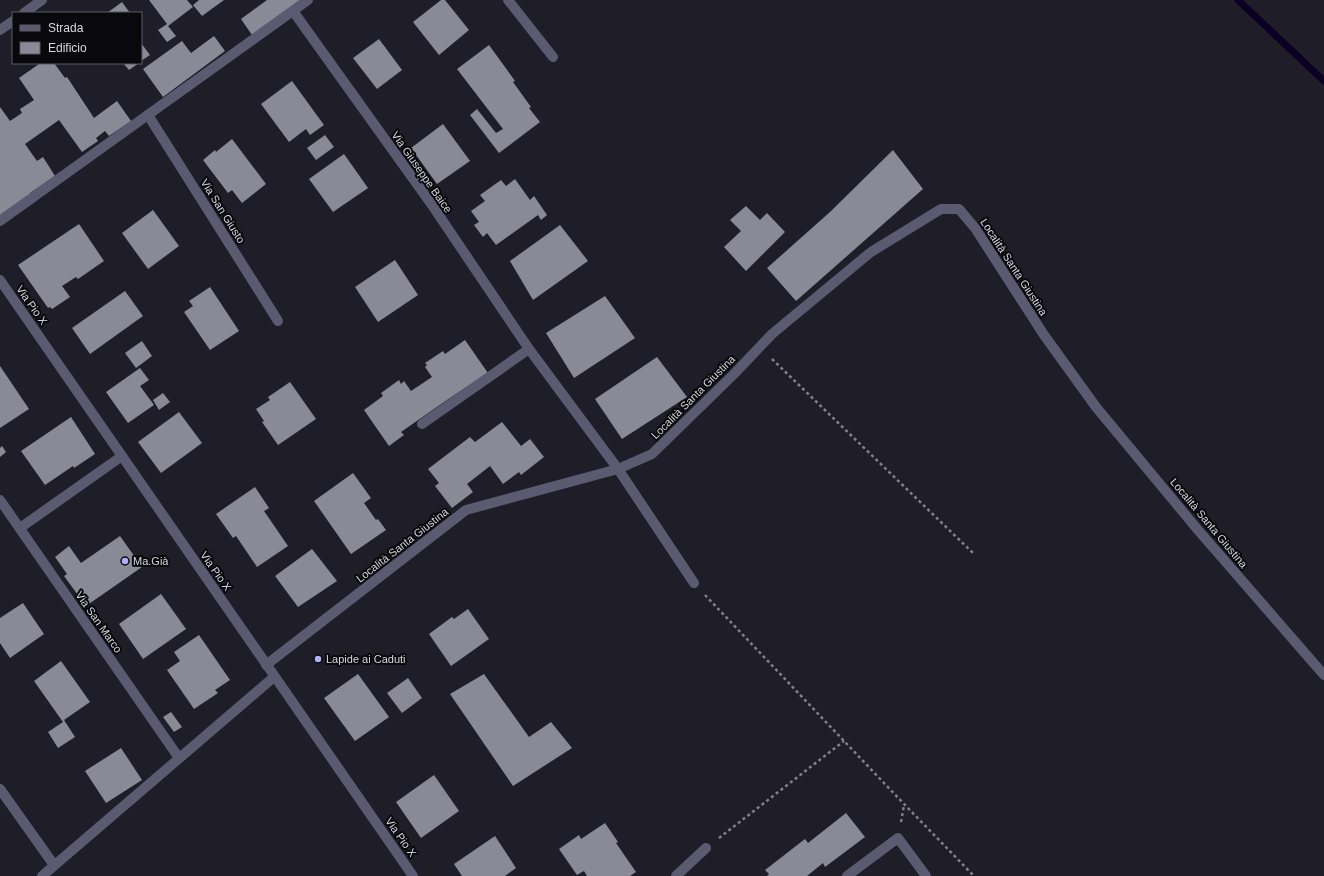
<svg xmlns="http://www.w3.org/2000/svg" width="1324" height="876" font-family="Arial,sans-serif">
<rect width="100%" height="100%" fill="#1f1e28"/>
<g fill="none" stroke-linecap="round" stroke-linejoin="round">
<!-- stream -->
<polyline stroke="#090024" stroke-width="7" points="1238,0 1324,81"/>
</g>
<!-- building -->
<g fill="#8a8a97">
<polygon points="149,0 187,0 193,7 168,26 176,36 167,42 158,30 167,24"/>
<polygon points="199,0 224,0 202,16 193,5"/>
<polygon points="267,0 300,0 252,35 241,19"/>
<polygon points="441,0 445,0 469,30 439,55 413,22"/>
<polygon points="122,2 130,13 107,13"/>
<polygon points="214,36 225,51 163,97 143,69 182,41 191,53"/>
<polygon points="379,39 402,70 377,89 353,58"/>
<polygon points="141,43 150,55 141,61"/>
<polygon points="489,45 515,81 513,82 531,107 529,108 540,122 499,153 470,115 477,109 496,133 503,129 457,69"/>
<polygon points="38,63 54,63 65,78 67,77 94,118 117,101 131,121 109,136 105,131 96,138 98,141 82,152 59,120 25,144 37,161 43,157 55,176 30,193 30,194 0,215 0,107 10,121 22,113 20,109 34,100 19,78 39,64"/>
<polygon points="123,63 139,63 129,70"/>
<polygon points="292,81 324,125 310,135 306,129 289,142 261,104"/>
<polygon points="443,124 470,161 437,184 411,148"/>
<polygon points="325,135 334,147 316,160 307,148"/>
<polygon points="232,139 266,184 242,203 232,190 228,193 203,160 215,150 216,152"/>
<polygon points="893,150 923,189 796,301 767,268 830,212"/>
<polygon points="344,154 368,188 333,212 309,179"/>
<polygon points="515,179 530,200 534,196 547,215 541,220 538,215 496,245 487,233 483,237 474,225 479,222 471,211 485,201 480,195 501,180 506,186"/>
<polygon points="746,206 760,220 767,213 785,232 746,271 724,247 741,231 730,220"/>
<polygon points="153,210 179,246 148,269 122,233"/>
<polygon points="79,224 104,261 78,279 76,277 62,286 70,297 52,309 50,307 48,308 18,265"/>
<polygon points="560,225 588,261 533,300 510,261"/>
<polygon points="395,260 418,295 378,322 355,287"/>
<polygon points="210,287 239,331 210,350 184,312 193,306 189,301"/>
<polygon points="125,291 143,316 90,354 72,328"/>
<polygon points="605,296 635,338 574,378 546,333"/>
<polygon points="465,340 490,376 474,382 447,400 401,432 404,435 389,446 364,410 383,396 381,393 399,380 401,384 404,381 411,391 432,377 425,367 427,365 425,363 443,351 445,354"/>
<polygon points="142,341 152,356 136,368 125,353"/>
<polygon points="657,357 687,397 622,439 595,399"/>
<polygon points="0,366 29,409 0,428"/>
<polygon points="140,368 149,380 140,386 154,405 128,423 106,392"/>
<polygon points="290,382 316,419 278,445 262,422 264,421 256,409 270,400 268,397"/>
<polygon points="163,393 170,402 159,410 153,400"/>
<polygon points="179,412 202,443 161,473 138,442"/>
<polygon points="71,417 95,454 74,468 73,466 45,485 21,451"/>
<polygon points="502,422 521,446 530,439 544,457 521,475 519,472 503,484 490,466 467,484 473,492 452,508 435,486 439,483 428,469 470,437 475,442"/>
<polygon points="2,446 6,452 0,457 0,448"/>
<polygon points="353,473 371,498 364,503 376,520 378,519 386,530 351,554 314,501"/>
<polygon points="255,487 269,508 264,511 288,546 257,567 236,536 233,538 216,514"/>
<polygon points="120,536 142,567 86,606 64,576 67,574 55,557 69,546 81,563"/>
<polygon points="312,549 337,581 298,607 275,576"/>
<polygon points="161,594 186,629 143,659 119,624"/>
<polygon points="23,603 44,634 10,658 0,643 0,618"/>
<polygon points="468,609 489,639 451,666 429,634 452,617 454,619"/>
<polygon points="199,635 230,680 215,690 218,693 194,709 167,670 180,661 174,652"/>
<polygon points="61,661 90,702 64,720 75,737 58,748 48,732 63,722 34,681"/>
<polygon points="358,674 389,717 355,741 324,698"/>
<polygon points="484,674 529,737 551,722 572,748 513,786 450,694"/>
<polygon points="408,678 422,698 402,713 387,693"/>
<polygon points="171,712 182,727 174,732 163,717"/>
<polygon points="121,748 142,780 106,803 85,771"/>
<polygon points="434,775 459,811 421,838 396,802"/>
<polygon points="846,813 865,837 825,867 823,863 807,876 767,876 769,874 765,870 805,839 808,843"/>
<polygon points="605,823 618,842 616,843 636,872 630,876 587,876 584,871 577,875 559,849 579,835 581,839"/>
<polygon points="495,836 516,868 505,876 462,876 454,864"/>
</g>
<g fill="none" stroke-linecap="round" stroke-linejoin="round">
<!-- path -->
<g stroke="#82818a" stroke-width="2.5" stroke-dasharray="3 3" stroke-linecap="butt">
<polyline points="772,359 973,553"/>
<polyline points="705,595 904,804 974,876"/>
<polyline points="901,822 904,805"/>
<polyline points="719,838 844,741"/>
</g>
<!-- minor -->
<g stroke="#5c5a71" stroke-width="10">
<polyline points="508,0 553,57"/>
<polyline points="293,11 432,205 529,349 618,469 694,583"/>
<polyline points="24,13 42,0"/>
<polyline points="0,30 13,21"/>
<polyline points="148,115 278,321"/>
<polyline points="0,221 308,0"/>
<polyline points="0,280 413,876"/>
<polyline points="422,424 529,349"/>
<polyline points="0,500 179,758"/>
<polyline points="20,528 122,456"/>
<polyline points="266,665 466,510 618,469 652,454 733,375 772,334 871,252 941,209 959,209 975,228 1044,335 1096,407 1198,530 1324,675"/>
<polyline points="0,789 54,865"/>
<polyline points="42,876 274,677"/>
<polyline points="676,876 706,848"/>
<polyline points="847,876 898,838 926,876"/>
</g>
</g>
<!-- markers -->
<g fill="#b3acf9" stroke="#09090d" stroke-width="1.5">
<circle cx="125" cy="561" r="4"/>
<circle cx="318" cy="659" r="4"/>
</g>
<g text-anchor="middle" stroke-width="4" stroke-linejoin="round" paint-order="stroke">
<!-- street labels -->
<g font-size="11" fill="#d8d7df" stroke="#09090d">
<text transform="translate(422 172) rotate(55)" y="4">Via Giuseppe Baice</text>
<text transform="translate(223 211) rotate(58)" y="4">Via San Giusto</text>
<text transform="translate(1014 267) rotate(57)" y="4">Località Santa Giustina</text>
<text transform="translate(32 305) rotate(55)" y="4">Via Pio X</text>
<text transform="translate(693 397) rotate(-45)" y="4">Località Santa Giustina</text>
<text transform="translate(1209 523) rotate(50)" y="4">Località Santa Giustina</text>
<text transform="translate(402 545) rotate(-38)" y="4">Località Santa Giustina</text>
<text transform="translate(216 571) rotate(55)" y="4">Via Pio X</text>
<text transform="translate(99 622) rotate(55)" y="4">Via San Marco</text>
<text transform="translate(401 837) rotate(55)" y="4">Via Pio X</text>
</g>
<!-- poi labels -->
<g font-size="11" fill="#d8d7df" stroke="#09090d" text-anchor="start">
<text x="133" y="565">Ma.Già</text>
<text x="326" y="663">Lapide ai Caduti</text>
</g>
</g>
<!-- legend -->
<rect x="12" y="12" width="130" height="52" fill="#09090d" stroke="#5c5b61"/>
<rect x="20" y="25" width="20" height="6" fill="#5c5a71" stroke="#5c5b61"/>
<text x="48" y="32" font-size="12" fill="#d8d7df">Strada</text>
<rect x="20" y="42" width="20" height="12" fill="#8a8a97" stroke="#5c5b61"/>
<text x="48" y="52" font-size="12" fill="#d8d7df">Edificio</text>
</svg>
